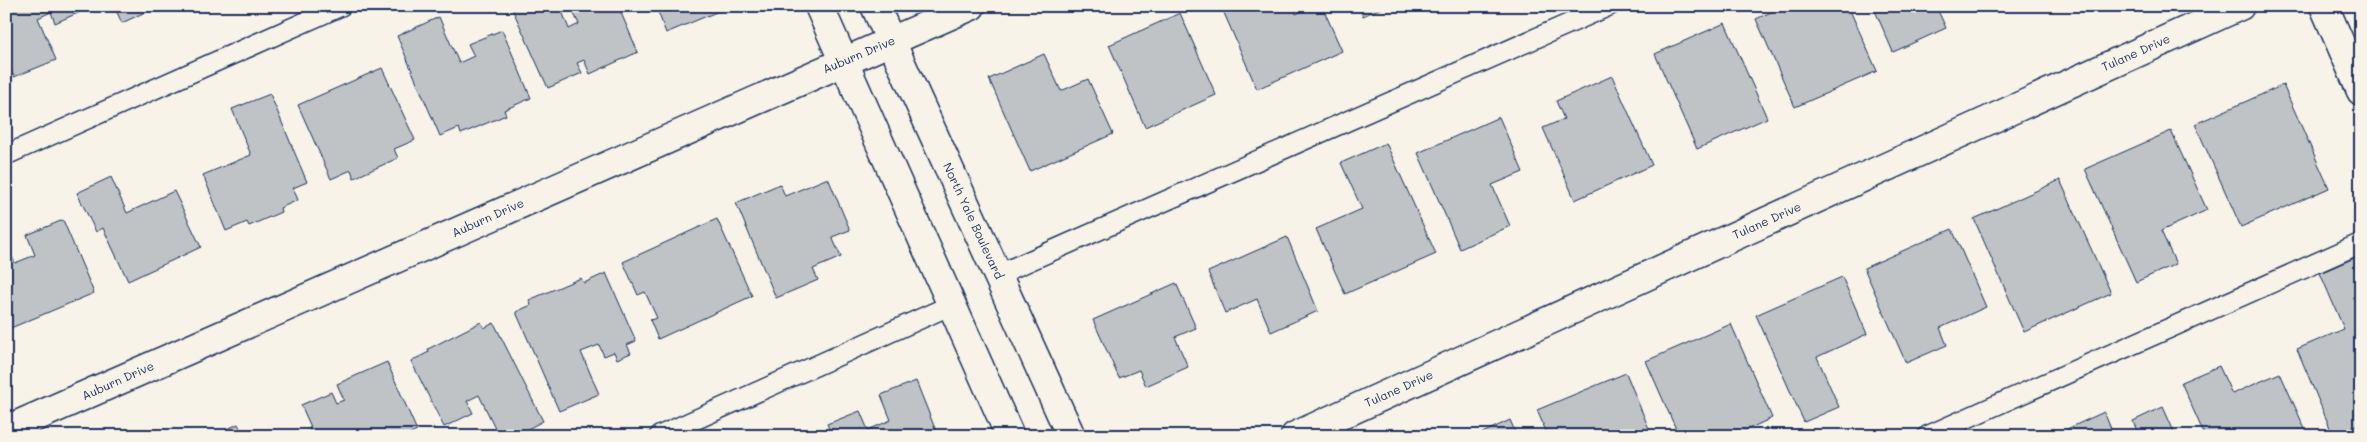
<svg xmlns="http://www.w3.org/2000/svg" width="2367" height="442" font-family="Mali,sans-serif">
<rect width="100%" height="100%" fill="#f7f3e8"/>
<filter id="ink" filterUnits="userSpaceOnUse"><feTurbulence type="fractalNoise" baseFrequency=".02" numOctaves="2"/><feDisplacementMap in="SourceGraphic" scale="10" xChannelSelector="R" yChannelSelector="G"/><feConvolveMatrix kernelMatrix="1 2 1 2 8 2 1 2 1" color-interpolation-filters="sRGB"/></filter>
<g filter="url(#ink)">
<!-- building -->
<g fill="#c0c3c5" stroke="#1b2f5e">
<polygon points="6,6 86,6 87,9 55,23 51,12 38,18 56,60 14,77 6,59"/>
<polygon points="114,6 158,6 122,23"/>
<polygon points="511,6 560,6 569,29 579,24 573,12 586,6 618,6 638,52 590,74 584,60 577,63 582,73 548,88"/>
<polygon points="656,6 731,6 666,33"/>
<polygon points="1221,6 1293,6 1296,14 1313,6 1322,6 1342,51 1257,89"/>
<polygon points="1358,6 1386,6 1363,16"/>
<polygon points="1784,6 1848,6 1877,71 1795,107 1756,19"/>
<polygon points="1873,6 1936,6 1946,28 1893,52"/>
<polygon points="1180,13 1216,95 1145,127 1109,45"/>
<polygon points="439,17 459,63 474,56 468,44 502,30 531,98 504,110 506,115 461,134 459,128 440,136 397,36"/>
<polygon points="1725,23 1767,118 1697,149 1655,54"/>
<polygon points="1044,54 1061,91 1088,79 1113,134 1030,171 989,79"/>
<polygon points="382,68 415,140 394,149 398,158 354,178 351,170 331,179 298,105"/>
<polygon points="1612,76 1652,165 1575,200 1543,128 1564,119 1556,101"/>
<polygon points="2283,85 2329,188 2241,227 2195,124"/>
<polygon points="270,94 307,182 293,188 298,200 280,208 281,212 249,226 247,222 226,231 203,175 251,155 232,109"/>
<polygon points="1499,117 1523,172 1492,185 1510,226 1460,249 1418,153"/>
<polygon points="2171,131 2207,210 2161,231 2176,264 2136,282 2085,169"/>
<polygon points="1386,143 1436,254 1345,294 1316,229 1362,209 1341,163"/>
<polygon points="111,177 127,213 174,191 201,247 128,281 103,228 96,232 77,193"/>
<polygon points="828,178 850,230 832,237 841,257 813,269 818,280 776,298 736,203 780,184 785,196"/>
<polygon points="2060,180 2111,293 2024,332 1974,219"/>
<polygon points="717,219 752,296 658,339 650,320 657,318 645,292 638,295 623,262"/>
<polygon points="63,220 94,293 6,330 6,244 15,263 35,255 27,235"/>
<polygon points="1952,229 1986,307 1940,328 1947,345 1906,363 1864,268"/>
<polygon points="1287,237 1318,311 1271,332 1257,299 1225,313 1208,272"/>
<polygon points="2359,256 2361,261 2361,423 2333,435 2297,349 2344,329 2320,273"/>
<polygon points="606,273 636,341 627,345 631,353 617,359 614,352 604,356 599,345 581,352 599,394 559,411 516,312 531,305 529,300 581,278 584,283"/>
<polygon points="1842,277 1867,334 1817,357 1839,407 1804,422 1756,315"/>
<polygon points="1176,283 1196,328 1175,337 1188,367 1146,386 1139,370 1119,378 1093,320"/>
<polygon points="481,322 484,328 494,323 543,421 514,436 499,436 479,395 467,401 473,413 444,427 411,361 429,352 428,349"/>
<polygon points="1731,324 1772,418 1733,436 1679,436 1646,361"/>
<polygon points="387,362 417,431 406,436 312,436 309,428 311,427 301,405 331,392 336,403 344,400 337,384"/>
<polygon points="2219,366 2232,394 2280,373 2308,436 2205,436 2181,382"/>
<polygon points="1626,373 1652,436 1548,436 1537,410"/>
<polygon points="916,381 938,436 832,436 827,424 860,411 868,430 891,420 881,395"/>
<polygon points="2163,407 2176,436 2139,436 2133,421"/>
<polygon points="2104,412 2114,436 2071,436 2067,429"/>
<polygon points="1510,420 1517,436 1476,436"/>
<polygon points="238,424 244,436 212,436"/>
<polygon points="270,430 272,436 256,436"/>
</g>
<g fill="none" stroke-linecap="round" stroke-linejoin="round">
<!-- lane casing -->
<g stroke="#1b2f5e" stroke-width="22">
<g id="lane">
<polyline points="6,155 341,6"/>
<polyline points="997,275 1609,6"/>
<polyline points="659,436 951,305"/>
<polyline points="1927,436 2361,243"/>
</g>
</g>
<!-- street casing -->
<g stroke="#1b2f5e" stroke-width="31">
<g id="street">
<polyline points="2324,6 2361,91"/>
<polyline points="6,430 971,6"/>
<polyline points="1295,436 2240,6"/>
</g>
</g>
<!-- secondary casing -->
<g stroke="#1b2f5e" stroke-width="31">
<g id="secondary">
<polyline points="819,6 1010,436"/>
<polyline points="875,6 1071,436"/>
</g>
</g>
<!-- lane -->
<use href="#lane" stroke="#f7f3e8" stroke-width="19"/>
<!-- street -->
<use href="#street" stroke="#f7f3e8" stroke-width="28"/>
<!-- secondary -->
<use href="#secondary" stroke="#f7f3e8" stroke-width="28"/>
</g>
</g>
<g text-anchor="middle" stroke-width="4" stroke-linejoin="round" paint-order="stroke">
<!-- street labels -->
<g font-size="12" fill="#1b2f5e" stroke="#f7f3e8">
<text transform="translate(2136 53) rotate(-24)" y="4">Tulane Drive</text>
<text transform="translate(859 55) rotate(-23)" y="4">Auburn Drive</text>
<text transform="translate(488 218) rotate(-24)" y="4">Auburn Drive</text>
<text transform="translate(973 221) rotate(65)" y="4">North Yale Boulevard</text>
<text transform="translate(1767 221) rotate(-24)" y="4">Tulane Drive</text>
<text transform="translate(118 381) rotate(-24)" y="4">Auburn Drive</text>
<text transform="translate(1399 389) rotate(-24)" y="4">Tulane Drive</text>
</g>
</g>
<!-- margin -->
<rect width="2367" height="442" fill="none" stroke="#f7f3e8" stroke-width="25"/>
<rect x="12" y="12" width="2342" height="417" fill="none" stroke="#1b2f5e" stroke-width="2" filter="url(#ink)"/>
</svg>
